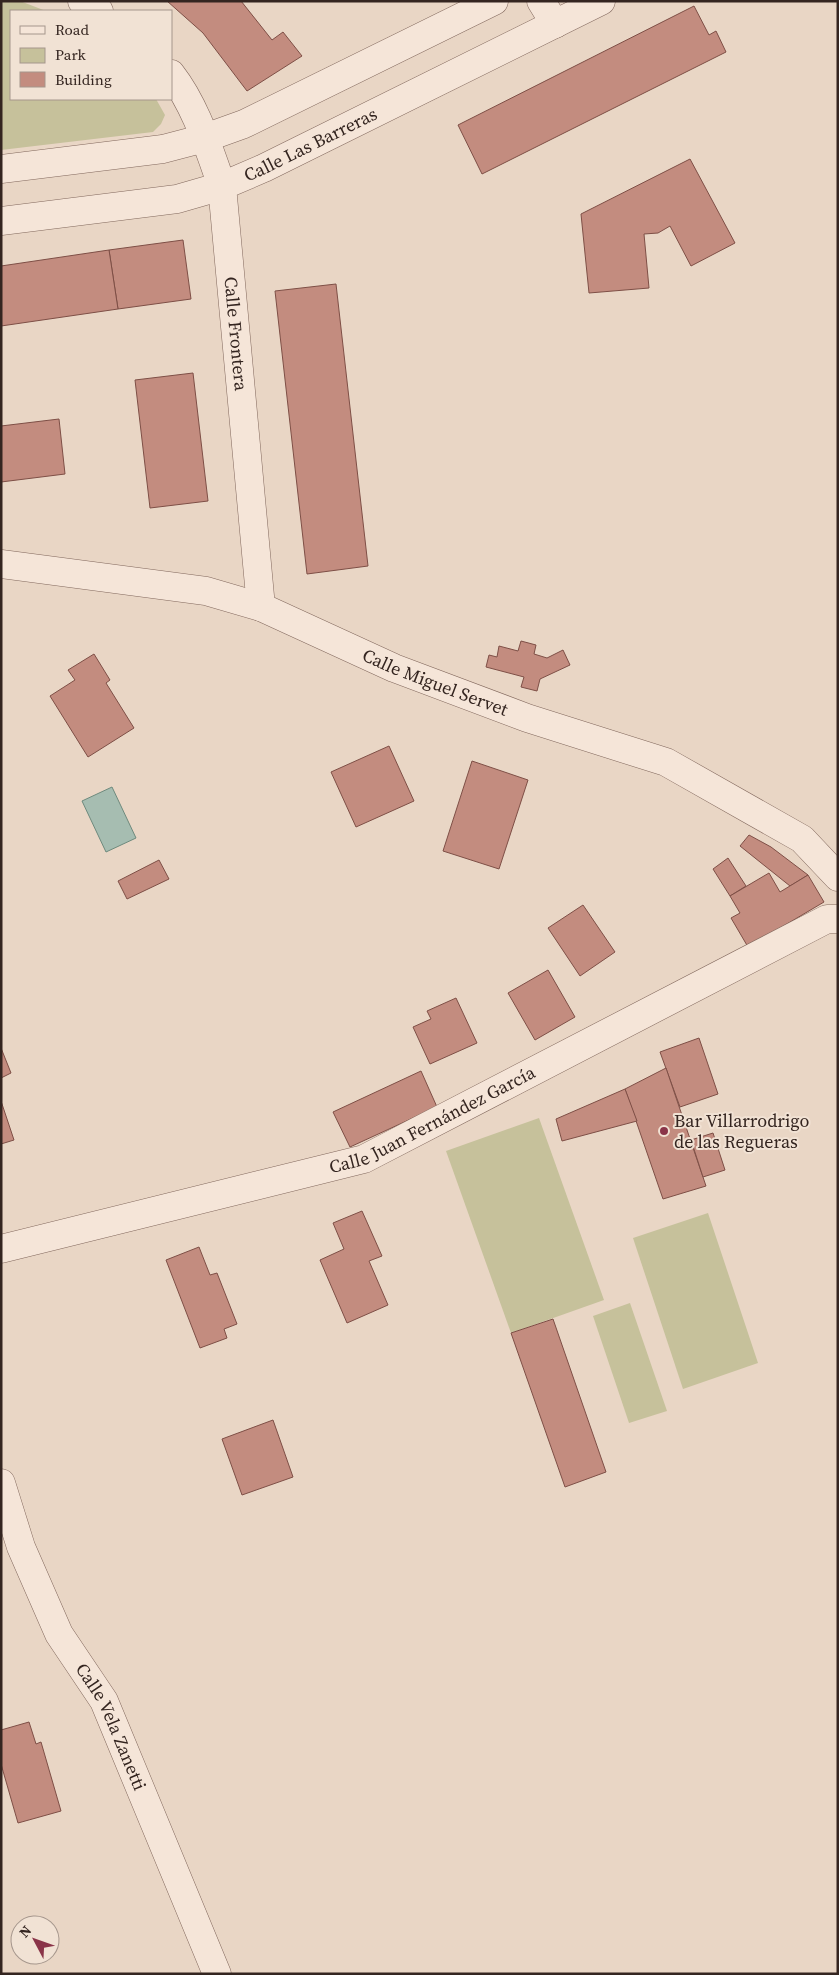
<svg xmlns="http://www.w3.org/2000/svg" width="839" height="1975" font-family="'Source Serif 4',serif">
<rect width="100%" height="100%" fill="#e9d6c5"/>
<!-- green -->
<g fill="#c6c19b">
<polygon points="1,1 20,1 46,11 11,11 11,99 156,99 165,115 161,124 153,132 1,150"/>
<polygon points="539,1118 604,1300 511,1333 446,1151"/>
<polygon points="708,1213 758,1363 683,1389 633,1238"/>
<polygon points="630,1303 667,1411 629,1423 593,1316"/>
</g>
<!-- water -->
<polygon fill="#a6bdb1" stroke="#6e8a7d" points="112,787 136,838 106,852 82,801"/>
<!-- building -->
<g fill="#c38c7f" stroke="#7e4f46">
<polygon points="167,1 241,1 272,40 283,32 302,56 247,91 203,33"/>
<polygon points="694,6 709,35 716,31 726,52 482,174 458,125"/>
<polygon points="690,159 735,243 691,266 670,226 658,233 644,234 649,288 589,293 581,214"/>
<polygon points="183,240 191,299 118,309 109,250"/>
<polygon points="109,250 118,309 1,326 1,266"/>
<polygon points="336,284 368,566 307,574 275,291"/>
<polygon points="193,373 208,501 150,508 135,380"/>
<polygon points="59,419 65,474 1,482 1,426"/>
<polygon points="521,641 536,645 534,654 547,658 563,650 570,665 540,679 537,691 521,687 524,677 486,667 489,655 497,657 499,646 518,651"/>
<polygon points="94,654 110,680 106,683 134,728 88,757 50,696 75,680 68,670"/>
<polygon points="389,746 414,801 356,827 331,772"/>
<polygon points="472,761 528,780 499,869 443,851"/>
<polygon points="749,835 771,847 808,875 790,886 740,846"/>
<polygon points="728,858 746,886 730,896 713,869"/>
<polygon points="159,860 169,879 127,899 118,881"/>
<polygon points="769,873 780,892 808,875 824,902 748,947 731,918 740,913 730,896"/>
<polygon points="583,905 615,952 580,976 548,928"/>
<polygon points="548,970 575,1017 535,1040 508,993"/>
<polygon points="456,998 477,1043 430,1064 413,1027 431,1019 427,1011"/>
<polygon points="699,1038 718,1094 680,1107 660,1052"/>
<polygon points="1,1048 11,1073 1,1078"/>
<polygon points="666,1068 706,1186 663,1199 625,1089"/>
<polygon points="421,1071 437,1107 350,1147 333,1112"/>
<polygon points="625,1089 637,1121 562,1141 556,1119"/>
<polygon points="1,1101 14,1140 1,1144"/>
<polygon points="713,1133 725,1170 703,1177 691,1140"/>
<polygon points="362,1211 382,1256 369,1261 388,1305 347,1323 320,1260 344,1249 333,1223"/>
<polygon points="199,1247 210,1275 217,1273 237,1324 224,1329 227,1338 200,1348 166,1260"/>
<polygon points="553,1319 606,1472 565,1487 511,1333"/>
<polygon points="273,1420 293,1477 242,1495 222,1439"/>
<polygon points="29,1722 36,1744 41,1742 61,1811 18,1823 1,1764 1,1730"/>
</g>
<g fill="none" stroke-linecap="round" stroke-linejoin="round">
<!-- minor casing -->
<g stroke="#82685d" stroke-width="29">
<g id="minor">
<polyline points="82,1 99,11"/>
<polyline points="541,1 555,24"/>
<path id="s1" d="M171,74C196,106 208,147 222,186L261,607"/>
<polyline points="1,169 163,149 205,138 244,124 494,1"/>
<path id="s2" d="M1,221L177,199L222,186L264,168L601,1"/>
<path id="s3" d="M1,564L206,591L261,607L394,668L527,718L666,762L802,839L838,877"/>
<path id="s4" d="M1,1249L364,1159L827,919H838"/>
<path id="s5" d="M1,1483L21,1547L59,1634L104,1701L217,1974"/>
</g>
</g>
<!-- minor -->
<use href="#minor" stroke="#f5e5d8" stroke-width="28"/>
</g>
<!-- markers -->
<circle fill="#8a3448" stroke="#f1e2d4" stroke-width="2" cx="664" cy="1131" r="5"/>
<g text-anchor="middle" stroke-width="4" stroke-linejoin="round" paint-order="stroke">
<!-- street labels -->
<g font-size="18" fill="#342520" stroke="#f1e2d4">
<text dy="6" stroke="none"><textPath href="#s2" startOffset="322">Calle Las Barreras</textPath></text>
<text dy="6" stroke="none"><textPath href="#s1" startOffset="272">Calle Frontera</textPath></text>
<text dy="6" stroke="none"><textPath href="#s3" startOffset="454">Calle Miguel Servet</textPath></text>
<text dy="6" stroke="none"><textPath href="#s4" startOffset="452">Calle Juan Fernández García</textPath></text>
<text dy="6" stroke="none"><textPath href="#s5" startOffset="269">Calle Vela Zanetti</textPath></text>
</g>
<!-- poi labels -->
<g font-size="18" fill="#342520" stroke="#f1e2d4" text-anchor="start">
<text x="674" y="1127">Bar Villarrodrigo<tspan x="674" dy="21">de las Regueras</tspan></text>
</g>
</g>
<!-- border -->
<rect width="839" height="1975" fill="none" stroke="#342520" stroke-width="5"/>
<!-- legend -->
<rect x="10" y="10" width="162" height="90" fill="#f1e2d4" stroke="#a5968c"/>
<rect x="20" y="26" width="25" height="8" fill="#f5e5d8" stroke="#a5968c"/>
<text x="55" y="35" font-size="15" fill="#342520">Road</text>
<rect x="20" y="48" width="25" height="15" fill="#c6c19b" stroke="#a5968c"/>
<text x="55" y="60" font-size="15" fill="#342520">Park</text>
<rect x="20" y="72" width="25" height="15" fill="#c38c7f" stroke="#a5968c"/>
<text x="55" y="85" font-size="15" fill="#342520">Building</text>
<!-- north arrow -->
<g transform="translate(35 1940) rotate(311)"><circle r="24" fill="#f1e2d4" stroke="#a5968c"/>
<path d="M0-4L9 19L0 12L-9 19Z" fill="#8a3448"/>
<text y="-8" font-size="14" font-weight="bold" text-anchor="middle" fill="#342520">N</text>
</g>
</svg>
